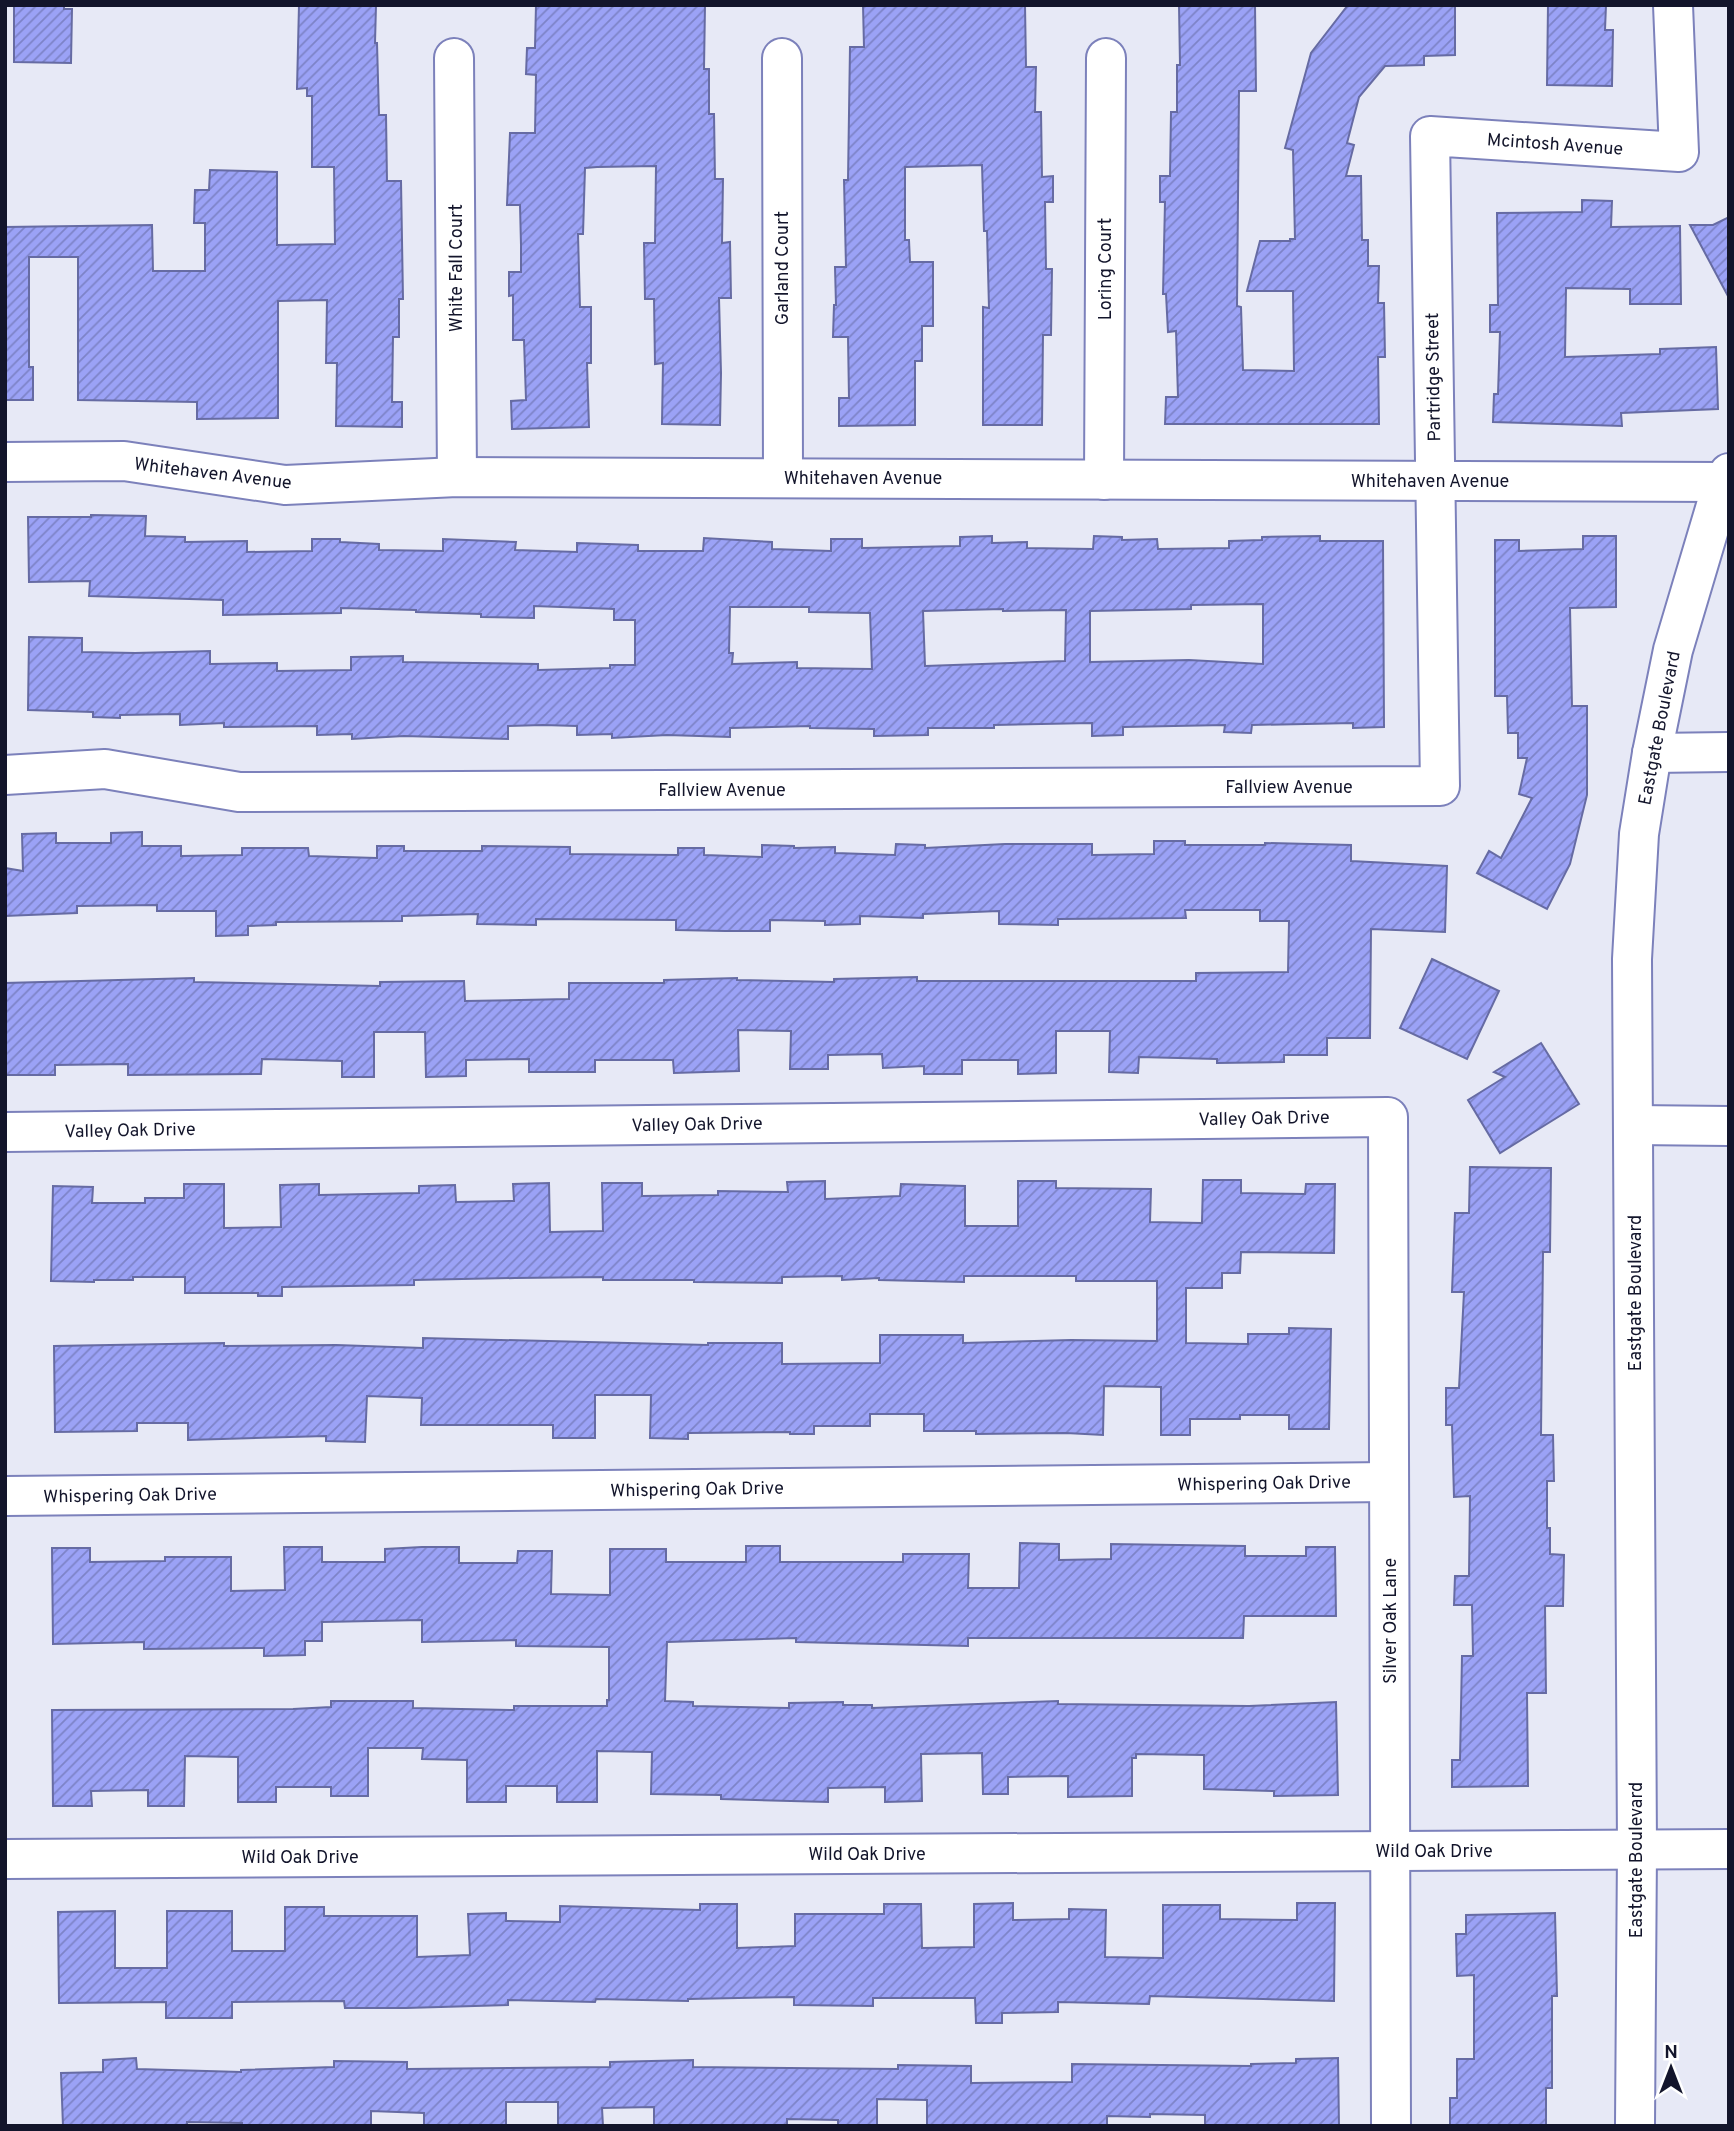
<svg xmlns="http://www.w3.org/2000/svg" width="1734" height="2131" font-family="Overpass,sans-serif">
<defs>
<pattern id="building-hatch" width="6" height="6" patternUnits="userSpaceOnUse" patternTransform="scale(1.75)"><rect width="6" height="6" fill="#9ba2f6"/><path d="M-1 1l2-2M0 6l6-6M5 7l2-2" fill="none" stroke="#7d83c7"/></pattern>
</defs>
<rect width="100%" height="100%" fill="#e7e9f6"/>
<!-- building -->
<g fill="url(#building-hatch)" stroke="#666ba3" stroke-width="2" fill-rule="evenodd">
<polygon points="14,5 64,5 64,9 72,9 71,63 14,62"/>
<polygon points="299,5 376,5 375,43 377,43 379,115 386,115 387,181 401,181 403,299 399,299 399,337 393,337 392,402 402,402 402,427 336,426 337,363 326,363 327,300 278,301 278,418 197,419 197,402 78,400 78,257 29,257 29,367 33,367 33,400 5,400 5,227 152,225 153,271 205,271 205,223 194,223 195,190 209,190 210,170 277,172 277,245 335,244 334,167 312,167 312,96 307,96 307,88 297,89"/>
<polygon points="536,5 705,5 704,69 709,69 709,114 714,114 715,179 723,179 722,243 730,242 731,298 719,298 721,373 720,425 662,424 663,363 655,364 654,299 645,299 644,243 655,243 656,166 597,167 585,168 583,234 578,234 580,307 591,307 591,363 587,363 589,427 512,429 511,401 526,400 524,340 513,340 513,295 509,296 509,272 521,272 521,245 520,205 507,205 510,133 535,133 536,75 526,74 527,48 535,48"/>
<polygon points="863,5 1025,5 1026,67 1036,67 1035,112 1041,112 1042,177 1053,176 1053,202 1045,202 1046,269 1052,269 1051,335 1043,335 1042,425 983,425 983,307 989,308 987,231 984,231 982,165 905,167 905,240 909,240 910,262 933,262 933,326 922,326 922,361 915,361 915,425 839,426 839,398 849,398 848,337 833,337 834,305 836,305 835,267 846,267 844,180 848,180 850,47 864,47"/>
<polygon points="1179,5 1255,5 1256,91 1239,91 1237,306 1241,307 1243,370 1294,371 1293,291 1247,291 1260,241 1290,241 1290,239 1295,239 1293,150 1285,148 1311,53 1348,5 1455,5 1455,55 1424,56 1424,65 1385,66 1359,97 1347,143 1354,145 1346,176 1361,176 1362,240 1368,240 1368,266 1379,266 1378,303 1384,303 1385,357 1378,357 1379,424 1165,424 1166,397 1178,397 1176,331 1168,332 1166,294 1163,294 1165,202 1160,202 1160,176 1170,176 1171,112 1177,112 1177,65 1180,65"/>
<polygon points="1548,5 1606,5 1605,30 1613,30 1612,86 1547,85"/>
<polygon points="1582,200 1612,201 1611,227 1680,226 1681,304 1630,304 1630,289 1566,288 1565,357 1660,354 1660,349 1716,347 1718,409 1621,413 1622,426 1493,422 1494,394 1498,394 1500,332 1490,332 1490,305 1498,305 1497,213 1582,212"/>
<polygon points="1729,217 1729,298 1690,225 1713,225"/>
<path d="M91,515L146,516L145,536L185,537V542L247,541V552L312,551V539H340V542L379,544V550L443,551V539L516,542L515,550L577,552V543L638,545V551H703L704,538L772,542V549L831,551V539H862V548L960,546V537L992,536V543L1027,542V548L1093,549L1094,536L1122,537V540L1157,539L1158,549L1229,548V541L1262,540V537L1320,536V541H1383L1384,727L1353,728V723L1252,725L1251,733L1224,732L1225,725L1123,727V735L1092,736V723L994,725V728H928V735L874,736V729L810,728V726L730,728V737L667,735L612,738V734L577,735V726L543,725L508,726V739L404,736L352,739V734L317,735V726L224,727V723L180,725V714L120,715V718L93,717V712L28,710L29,637L82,638V652L135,653L210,651V664L277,663V671L351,670V657L403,656V662L538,664V670L610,668V665H635V620H614V609L534,606V618L481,617V614L416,612V610L341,608V613L223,615V600L89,596L90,581L29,582L28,517H91ZM1263,604V664L1189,660L1090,662V611L1191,609V605ZM730,607H809V612L870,613L872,669L797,668V662L732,664L733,653H729ZM1003,609V611L1066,610L1065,661L925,666L923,611Z"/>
<polygon points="1583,536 1616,536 1616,607 1570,608 1572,706 1587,706 1587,795 1570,864 1547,909 1477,873 1489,851 1501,858 1532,798 1519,794 1527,758 1518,758 1518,733 1508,733 1507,696 1495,696 1495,540 1519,540 1519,551 1583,549"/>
<polygon points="142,832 142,846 181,846 181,856 242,855 242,848 308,848 309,856 377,858 377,846 404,846 404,851 482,851 482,846 570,847 570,854 678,855 678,848 704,848 704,855 762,857 762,845 794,846 794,848 835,847 835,853 895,855 896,844 925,845 925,848 1005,844 1092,844 1092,855 1154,854 1154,841 1185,841 1185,845 1265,845 1265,843 1351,845 1351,861 1447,866 1445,932 1371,929 1370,1038 1327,1038 1327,1055 1284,1055 1284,1062 1217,1063 1217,1059 1139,1057 1138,1073 1109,1072 1110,1031 1056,1031 1056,1073 1018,1074 1018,1060 962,1060 962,1074 924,1074 924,1066 883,1068 882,1054 828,1055 828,1069 790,1069 791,1031 738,1030 739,1071 674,1073 673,1060 595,1060 595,1072 529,1072 529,1059 466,1060 466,1076 426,1077 425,1032 374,1032 374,1077 342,1077 342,1061 262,1059 261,1074 128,1075 128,1064 55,1065 55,1075 5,1075 5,983 194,978 194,982 380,986 380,982 464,981 465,1001 569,999 569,983 664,983 664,980 737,978 737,980 834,982 834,979 917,977 917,981 1196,981 1196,973 1288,972 1289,921 1260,921 1260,910 1185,910 1186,918 1058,919 1058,925 999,924 999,911 923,914 923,918 860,916 860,924 825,925 825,921 770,920 770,931 725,931 676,930 676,920 536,919 536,925 477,924 478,914 402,916 402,921 276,922 276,925 248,926 248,935 216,936 216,911 157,911 157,905 77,906 77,913 5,916 5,868 23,871 22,834 56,833 56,843 111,843 111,833"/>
<polygon points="1432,959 1499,991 1467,1059 1400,1028"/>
<polygon points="1541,1043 1579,1104 1500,1153 1468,1100 1505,1077 1494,1072"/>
<polygon points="1470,1167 1551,1168 1550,1252 1543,1252 1541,1435 1553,1435 1554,1481 1547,1481 1547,1528 1550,1528 1550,1554 1564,1555 1563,1606 1545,1606 1546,1693 1527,1693 1528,1786 1452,1787 1452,1760 1460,1760 1462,1656 1473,1656 1472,1605 1454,1605 1455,1576 1469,1576 1470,1496 1454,1497 1452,1425 1446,1425 1446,1388 1459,1388 1464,1292 1452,1292 1455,1213 1469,1213"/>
<polygon points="1203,1180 1241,1180 1241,1193 1305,1194 1306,1184 1335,1184 1334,1253 1241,1252 1240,1273 1222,1273 1222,1288 1186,1288 1186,1343 1248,1344 1248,1334 1289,1334 1289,1328 1331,1329 1329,1429 1289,1429 1289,1415 1240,1415 1240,1419 1190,1419 1190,1435 1161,1435 1161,1387 1104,1386 1103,1435 1066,1433 976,1434 976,1431 924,1431 924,1414 870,1414 870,1426 814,1426 814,1434 790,1434 790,1432 688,1433 688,1439 650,1438 651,1395 595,1395 595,1438 553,1438 553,1425 421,1425 422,1398 367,1396 365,1442 326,1441 326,1436 188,1440 188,1423 137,1423 137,1431 55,1432 54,1346 224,1343 224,1346 336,1345 423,1348 423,1338 708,1345 708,1343 782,1343 782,1364 880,1363 880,1335 963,1335 963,1343 1071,1340 1157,1341 1157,1281 1076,1281 1076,1276 964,1276 964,1282 879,1280 879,1278 842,1280 842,1276 782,1277 782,1283 694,1282 694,1280 603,1280 603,1277 515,1278 414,1280 414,1285 282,1287 282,1296 258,1296 258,1293 185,1293 185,1277 133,1277 133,1280 94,1280 94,1282 51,1281 53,1186 93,1187 92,1203 145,1203 145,1198 184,1198 184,1184 224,1184 224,1228 281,1227 280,1185 319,1184 319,1195 419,1193 419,1186 455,1185 456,1202 514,1201 513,1184 549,1183 550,1232 603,1231 602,1183 642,1183 642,1196 718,1195 718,1191 788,1192 787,1182 825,1181 825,1199 900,1196 901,1184 965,1186 965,1226 1018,1226 1018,1181 1056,1181 1056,1188 1151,1189 1150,1222 1202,1223"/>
<polygon points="1020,1543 1059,1544 1059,1560 1111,1559 1111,1544 1245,1546 1245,1556 1306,1556 1306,1547 1335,1547 1336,1616 1244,1616 1243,1638 968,1638 968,1646 796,1642 796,1638 667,1642 665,1701 693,1702 693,1706 789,1708 789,1703 843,1702 843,1705 872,1705 872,1708 1058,1701 1058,1704 1249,1706 1336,1702 1338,1795 1274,1796 1274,1791 1204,1789 1204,1755 1136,1754 1136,1758 1132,1758 1132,1796 1068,1797 1068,1776 1008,1777 1008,1794 983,1794 982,1753 921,1754 922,1801 885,1802 885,1787 828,1788 828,1802 721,1799 721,1795 651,1794 652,1752 597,1751 597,1802 557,1802 557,1786 506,1786 506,1802 467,1802 467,1760 422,1759 423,1748 368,1748 368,1796 331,1796 331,1787 276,1787 276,1802 238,1802 238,1757 185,1756 184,1806 148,1806 148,1790 91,1791 92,1806 53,1806 52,1710 293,1709 331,1707 331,1701 413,1701 413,1708 514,1710 514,1706 607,1706 607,1700 609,1700 609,1647 516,1646 516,1640 422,1642 422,1620 322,1622 322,1641 305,1641 305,1655 264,1656 264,1648 144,1649 144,1642 53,1644 52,1548 90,1548 90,1562 165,1561 165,1557 231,1557 231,1591 285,1590 284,1547 322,1547 322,1562 385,1562 385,1549 422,1547 459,1547 459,1563 517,1563 518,1551 552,1551 551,1594 610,1595 610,1549 666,1549 666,1562 746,1562 746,1546 780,1546 780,1562 903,1562 903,1554 969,1554 968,1588 1019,1588"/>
<polygon points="1013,1903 1013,1920 1069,1919 1069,1909 1106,1910 1105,1957 1163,1958 1163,1905 1220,1905 1220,1919 1297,1920 1297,1903 1335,1903 1334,2001 1150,1996 1149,2004 1058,2002 1058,2012 1002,2013 1002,2023 976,2023 975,1998 873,1998 873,2006 794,2005 794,1997 688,1999 688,2001 596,1999 595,2002 508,2000 508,2005 406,2008 345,2008 344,2001 232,2002 232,2018 166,2018 166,2002 59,2003 58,1912 115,1911 115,1968 167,1968 167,1911 232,1911 232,1951 285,1951 285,1907 324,1907 324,1916 417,1916 417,1957 470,1955 468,1914 506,1913 506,1921 560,1922 560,1906 700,1910 700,1904 737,1904 737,1948 795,1946 795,1914 884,1914 884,1904 921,1904 922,1948 974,1947 974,1904"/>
<polygon points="1555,1913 1557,1996 1552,1996 1552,2088 1546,2088 1546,2126 1450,2126 1450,2098 1457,2098 1457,2059 1474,2059 1474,1975 1457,1976 1456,1934 1466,1934 1466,1915"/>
<polygon points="136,2058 137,2069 241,2072 241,2070 334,2067 334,2061 407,2062 407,2069 610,2067 610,2062 693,2060 693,2067 898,2069 898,2065 971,2066 971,2083 1072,2082 1072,2064 1251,2066 1251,2064 1296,2063 1296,2059 1338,2058 1339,2126 1205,2126 1205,2115 1150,2114 1150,2117 1107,2116 1107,2126 927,2126 927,2100 877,2099 877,2126 838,2126 838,2120 787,2119 787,2126 654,2126 654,2107 602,2108 603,2126 558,2126 558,2102 506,2102 506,2126 424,2126 424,2113 371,2111 371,2126 242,2126 242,2123 187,2122 187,2126 63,2126 61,2073 103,2072 103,2060"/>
</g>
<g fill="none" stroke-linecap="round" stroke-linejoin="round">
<!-- minor casing -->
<g stroke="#7c81bb" stroke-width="42">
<g id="minor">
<polyline points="454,58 457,477"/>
<polyline points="782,58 783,477"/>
<polyline points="5,462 124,461 285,485 457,477 1723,482"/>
<polyline points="1104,480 1106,58"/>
<polyline points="1652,753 1729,752"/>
<polyline points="5,775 105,769 239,792 1440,786 1430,136 1679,152 1673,5"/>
<polyline points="1634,1125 1729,1126"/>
<polyline points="5,1132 1388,1117 1391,2126"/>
<polyline points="5,1496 1389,1482"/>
<polyline points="5,1859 1729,1849"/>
<polyline points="1635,2126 1637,1849 1632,959 1639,834 1652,753 1673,650 1723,482 1729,473"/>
</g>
</g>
<!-- minor -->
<use href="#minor" stroke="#fff" stroke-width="38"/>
</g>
<g text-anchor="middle" stroke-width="7" stroke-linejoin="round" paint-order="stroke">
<!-- street labels -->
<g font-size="18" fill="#13152b" stroke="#fff">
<text transform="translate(1555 144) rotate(4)" y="6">Mcintosh Avenue</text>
<text transform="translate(456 268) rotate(-90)" y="6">White Fall Court</text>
<text transform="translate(782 268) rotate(-90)" y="6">Garland Court</text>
<text transform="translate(1105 269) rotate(-90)" y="6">Loring Court</text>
<text transform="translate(1433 377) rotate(-91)" y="6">Partridge Street</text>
<text transform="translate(213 473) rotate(7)" y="6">Whitehaven Avenue</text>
<text x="863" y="484">Whitehaven Avenue</text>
<text x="1430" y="487">Whitehaven Avenue</text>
<text transform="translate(1659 728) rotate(-79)" y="6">Eastgate Boulevard</text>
<text x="1289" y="793">Fallview Avenue</text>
<text x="722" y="796">Fallview Avenue</text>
<text transform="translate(1264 1118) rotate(-1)" y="6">Valley Oak Drive</text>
<text transform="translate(697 1124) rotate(-1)" y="6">Valley Oak Drive</text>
<text transform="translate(130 1130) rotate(-1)" y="6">Valley Oak Drive</text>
<text transform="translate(1635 1293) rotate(-90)" y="6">Eastgate Boulevard</text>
<text transform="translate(1264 1483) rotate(-1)" y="6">Whispering Oak Drive</text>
<text transform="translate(697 1489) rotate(-1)" y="6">Whispering Oak Drive</text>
<text transform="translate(130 1495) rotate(-1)" y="6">Whispering Oak Drive</text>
<text transform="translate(1390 1621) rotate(-90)" y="6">Silver Oak Lane</text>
<text x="1434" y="1857">Wild Oak Drive</text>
<text x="867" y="1860">Wild Oak Drive</text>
<text x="300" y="1863">Wild Oak Drive</text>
<text transform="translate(1636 1860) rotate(-90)" y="6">Eastgate Boulevard</text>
</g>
</g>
<!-- border -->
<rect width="1734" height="2131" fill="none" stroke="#13152b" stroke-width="14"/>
<!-- north arrow -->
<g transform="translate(1671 2068)" stroke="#ffffff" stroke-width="5" paint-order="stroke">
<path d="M0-5L12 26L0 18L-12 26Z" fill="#13152b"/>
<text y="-10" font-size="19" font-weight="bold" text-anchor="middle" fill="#13152b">N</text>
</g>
</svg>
